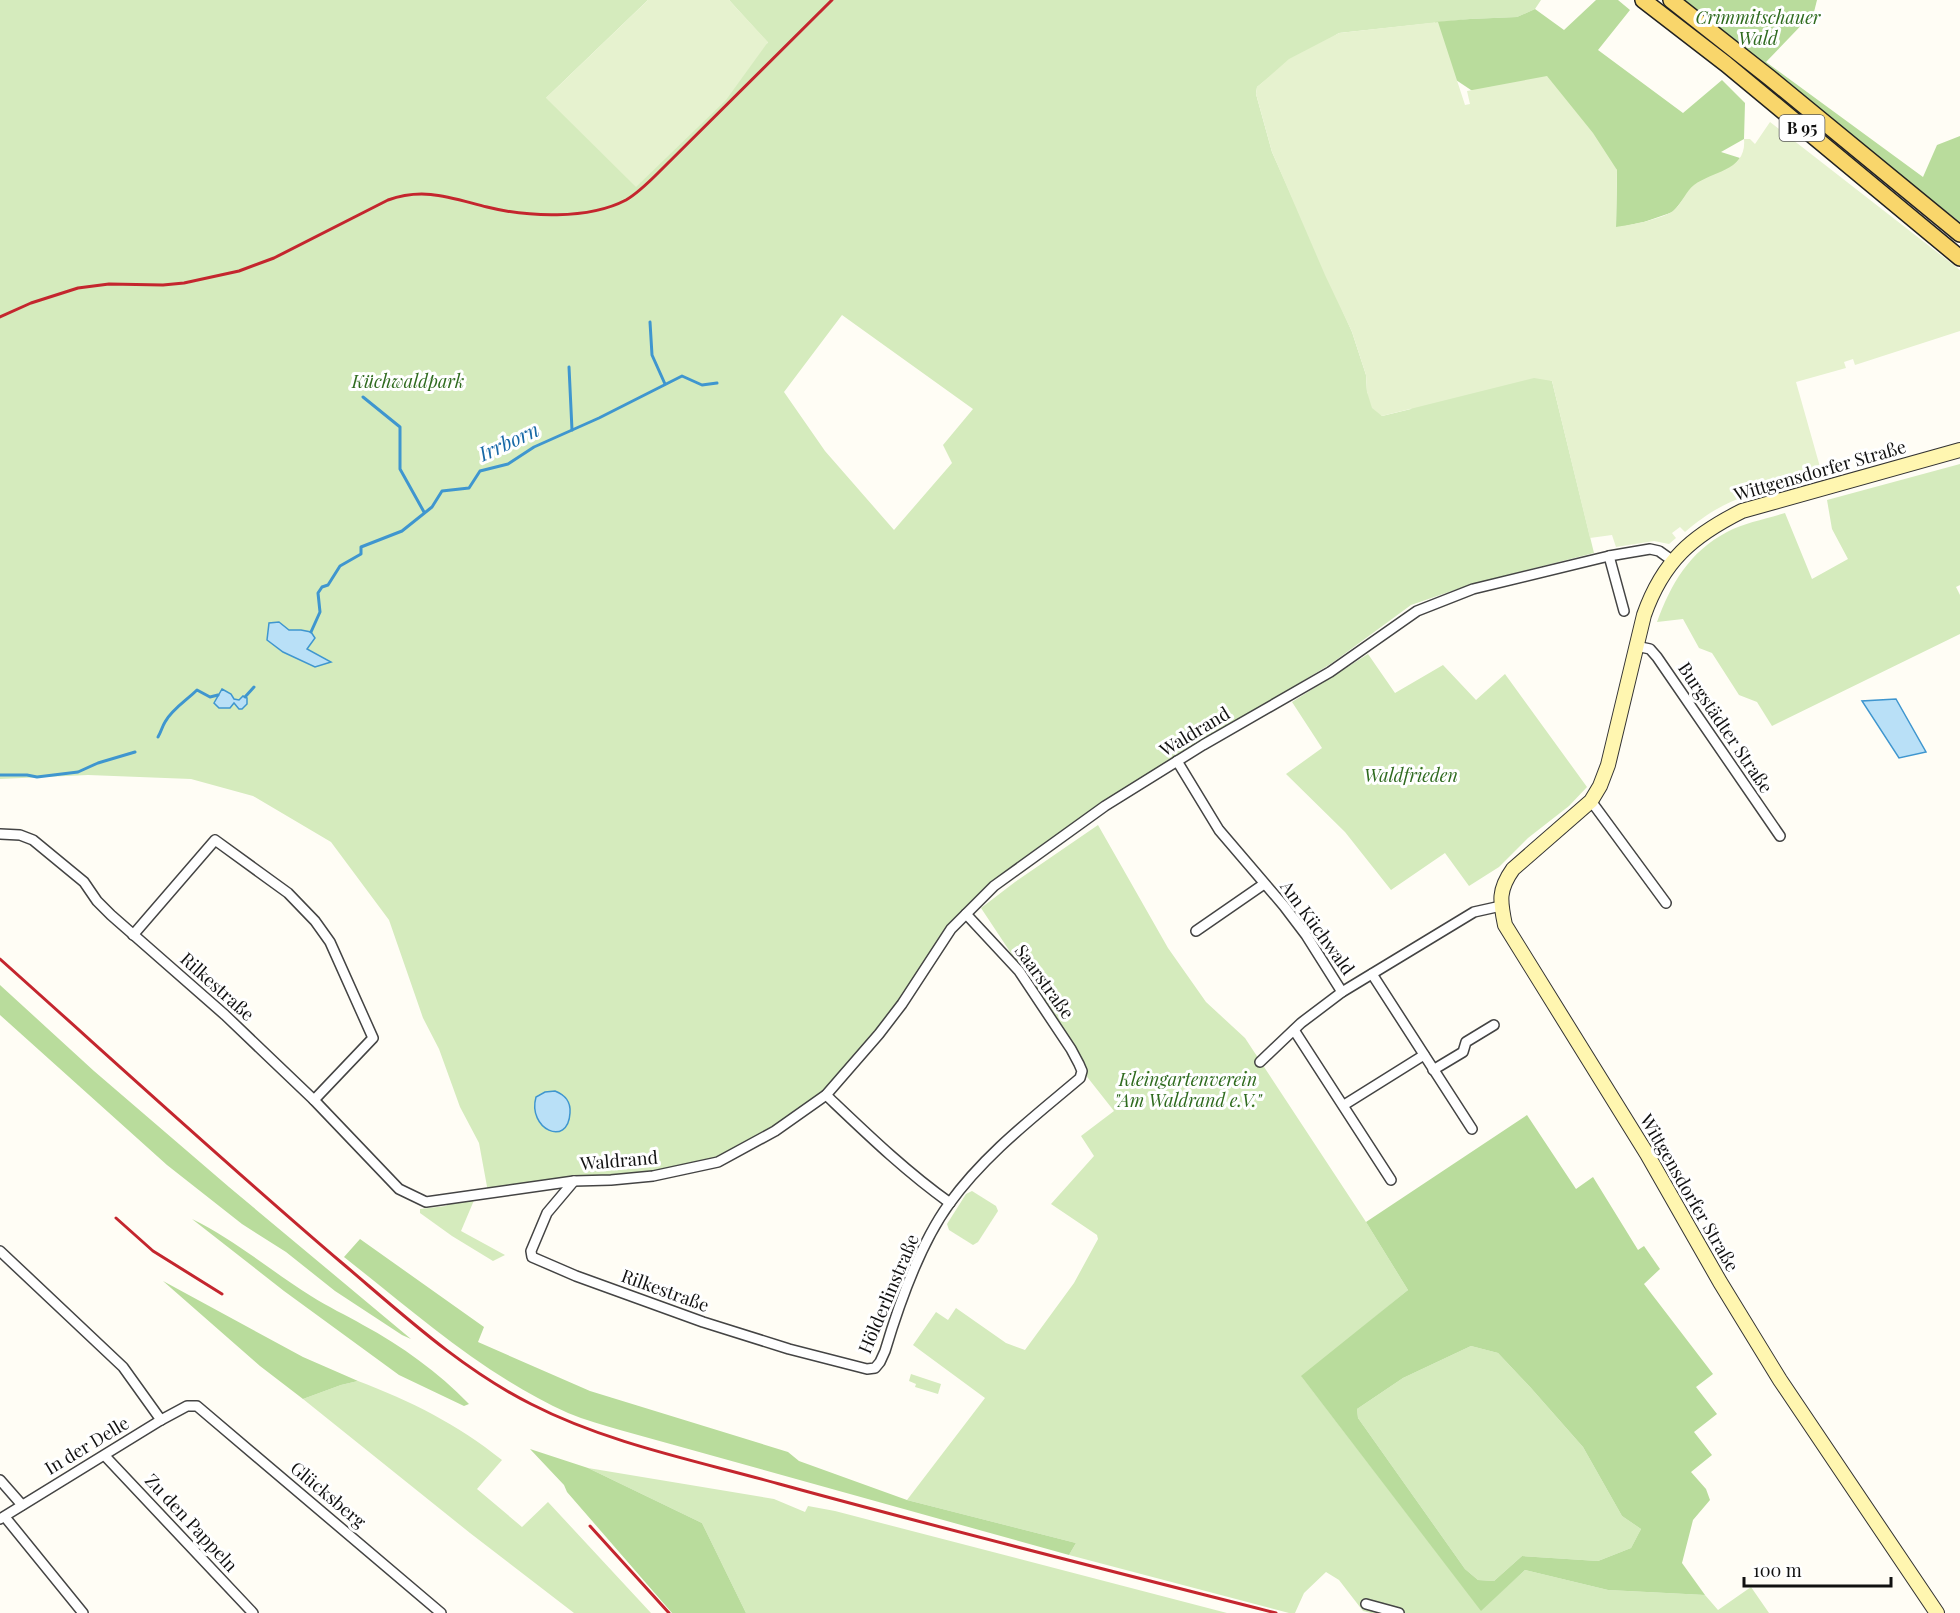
<svg xmlns="http://www.w3.org/2000/svg" width="1960" height="1613" font-family="'Playfair Display',serif">
<rect width="100%" height="100%" fill="#fffdf5"/>
<!-- green -->
<g fill="#d5ebbd" fill-rule="evenodd">
<path d="M0,0H648L546,98L768,43L729,0H1541L1535,9L1517,17L1470,19L1339,33L1272,75L1257,87L1256,94L1272,152L1352,332L1366,375L1367,392L1382,416L1411,409L1414,400L1517,365L1552,381L1594,553L1472,584L1411,605L1332,663L1105,803L992,882L951,925L900,1002L826,1092L775,1127L715,1158L651,1173L488,1192L479,1143L460,1107L439,1049L423,1018L389,920L331,842L253,796L191,779L88,775L0,779ZM842,315L973,409L943,445L952,463L894,530L825,451L784,392Z"/>
<path d="M1960,464V585L1956,587L1960,595V634L1772,726L1757,702L1739,695L1712,653L1699,648L1683,619L1657,622C1671,584 1689,552 1727,532C1744,523 1766,519 1785,513L1812,579L1848,559L1832,529L1827,500Z"/>
<polygon points="1368,654 1395,693 1443,665 1476,700 1505,674 1587,787 1569,806 1528,838 1499,867 1469,886 1445,853 1391,890 1345,832 1286,774 1322,748 1292,702"/>
<polygon points="1098,825 1168,948 1206,1002 1245,1038 1366,1222 1408,1290 1302,1377 1481,1610 1525,1570 1608,1590 1705,1595 1718,1610 1751,1587 1769,1613 1371,1613 1363,1611 1339,1580 1326,1572 1304,1593 1295,1613 1289,1613 1069,1555 1076,1543 907,1500 985,1398 913,1345 936,1312 948,1320 956,1308 1006,1343 1025,1350 1074,1283 1098,1239 1097,1235 1051,1204 1094,1156 1081,1136 1114,1111 1088,1078 1056,1021 981,908 1015,882"/>
<polygon points="972,1191 996,1206 998,1211 978,1242 973,1245 949,1230 947,1224 966,1194"/>
<polygon points="475,1198 461,1231 505,1255 493,1261 452,1236 420,1213 420,1209 446,1206 451,1202"/>
<polygon points="1471,1346 1498,1353 1531,1388 1583,1447 1622,1516 1641,1529 1631,1548 1598,1561 1522,1556 1494,1581 1478,1580 1465,1569 1358,1418 1357,1409 1403,1378"/>
<polygon points="911,1374 941,1384 938,1394 915,1387 916,1384 909,1381"/>
<path d="M358,1381C411,1401 457,1424 502,1460L477,1489L522,1527L548,1502L651,1613H574L470,1533L303,1399L341,1385Z"/>
<polygon points="588,1468 774,1499 805,1512 808,1506 835,1511 1227,1613 746,1613 702,1523"/>
</g>
<!-- forest -->
<g fill="#b9dc9c" fill-rule="evenodd">
<polygon points="1596,0 1618,0 1630,10 1598,50 1683,113 1722,80 1745,103 1744,139 1721,152 1740,158 1734,166 1694,186 1673,212 1644,222 1616,228 1617,170 1471,90 1456,80 1438,78 1435,22 1470,19 1517,17 1535,9 1564,30"/>
<polygon points="1674,0 1817,0 1814,12 1766,62 1923,177 1937,145 1960,136 1960,222"/>
<polygon points="0,985 94,1071 229,1187 411,1339 402,1335 335,1291 286,1252 242,1224 167,1165 0,1015"/>
<path d="M1527,1115L1576,1189L1593,1177L1638,1250L1644,1246L1660,1269L1644,1284L1713,1374L1696,1387L1717,1414L1694,1432L1712,1455L1691,1472L1706,1489L1710,1500L1693,1520L1682,1563L1705,1595L1608,1590L1525,1570L1481,1611L1301,1376L1408,1290L1366,1222ZM1471,1346L1498,1353L1531,1388L1583,1447L1622,1516L1641,1529L1631,1548L1598,1561L1522,1556L1494,1581L1478,1580L1465,1569L1358,1418L1357,1409L1403,1378Z"/>
<path d="M192,1219C235,1240 271,1271 311,1296C328,1307 346,1315 363,1325C402,1346 438,1372 469,1404L464,1406L399,1375L284,1291Z"/>
<path d="M360,1239L484,1327L478,1342L590,1391L788,1452L799,1461L907,1500L1076,1543L1069,1555L620,1430C603,1425 585,1420 568,1413C484,1375 415,1313 344,1257Z"/>
<polygon points="163,1281 303,1357 358,1381 341,1385 303,1399 260,1366"/>
<polygon points="530,1449 588,1468 702,1523 746,1613 672,1613 567,1492 564,1485"/>
</g>
<!-- pitch -->
<g fill="#e6f2cf">
<polygon points="648,0 729,0 768,42 726,100 636,187 546,98"/>
<path d="M1438,22L1465,105L1470,104L1467,91L1547,76L1593,133L1617,170L1616,227C1630,225 1664,219 1674,210C1682,203 1686,191 1694,185C1713,171 1747,171 1744,139H1750L1755,144L1770,122L1960,270V331L1855,365L1853,359L1844,362L1846,368L1796,382L1820,467L1800,471L1802,480C1754,493 1724,498 1685,532L1680,527L1672,533L1676,538L1669,544L1654,541L1616,547L1612,535L1590,538L1552,381L1534,378L1382,416L1372,408L1367,392L1366,375L1352,332L1325,275L1272,152L1256,94L1257,87L1289,59L1339,33Z"/>
</g>
<!-- water -->
<g fill="#b9e0f7" stroke="#3f96cf" stroke-width="1.5">
<polygon points="279,622 289,630 301,630 311,632 315,638 307,649 331,662 315,667 283,652 267,640 269,623"/>
<polygon points="222,689 231,694 234,699 239,700 243,696 247,698 247,704 242,709 239,709 234,703 230,708 219,708 214,703"/>
<polygon points="1896,699 1926,752 1899,758 1862,701"/>
<path d="M555,1091C565,1095 571,1101 570,1113C568,1148 527,1129 536,1097L545,1092Z"/>
</g>
<g fill="none" stroke-linecap="round" stroke-linejoin="round">
<!-- stream -->
<g stroke="#3f96cf" stroke-width="3">
<polyline points="650,322 652,355 665,384"/>
<polyline points="569,367 572,430"/>
<polyline points="363,397 400,427 400,469 424,512"/>
<polyline points="311,632 320,612 318,593 322,587 328,585 340,566 361,554 361,547 402,531 432,507 442,491 469,488 480,471 508,464 534,447 599,418 682,376 702,385 717,383"/>
<polyline points="245,697 254,687"/>
<path d="M158,737C161,732 162,727 165,722C172,709 187,700 197,690L210,697L218,695"/>
<polyline points="0,775 27,775 37,777 78,772 98,763 135,752"/>
</g>
<!-- street casing -->
<g stroke="#444" stroke-width="12">
<g id="street">
<polyline points="1609,556 1624,611"/>
<polyline points="1636,646 1650,649 1657,657 1780,836"/>
<polyline points="1177,761 1219,830 1284,906 1306,935 1342,992"/>
<polyline points="1591,801 1666,903"/>
<polyline points="0,834 20,835 33,840 84,882 97,901 111,915 225,1015 314,1100 399,1189 426,1202 574,1181 611,1180 653,1176 718,1162 775,1131 826,1095 879,1034 902,1004 951,929 994,886 1105,806 1203,745 1330,672 1417,611 1473,589 1609,556 1650,549 1659,551 1673,561"/>
<polyline points="1196,931 1264,884"/>
<polyline points="133,935 215,840 288,893 315,921 330,942 373,1038 314,1100"/>
<polyline points="1372,974 1472,1129"/>
<polyline points="1294,1030 1391,1180"/>
<polyline points="1260,1062 1301,1023 1342,992 1474,912 1501,906"/>
<polyline points="1433,1070 1463,1052 1466,1042 1494,1025"/>
<path d="M826,1095C866,1133 905,1171 950,1203"/>
<polyline points="1344,1105 1424,1055"/>
<path d="M574,1181L547,1213L531,1251L532,1257L576,1276L703,1322L789,1349L867,1369L875,1368L880,1362L885,1351C899,1304 920,1244 949,1204C985,1154 1034,1117 1080,1078L1082,1071L1079,1064L1071,1049L1019,971L966,914"/>
<polyline points="0,1251 123,1367 161,1420"/>
<polyline points="105,1456 253,1613"/>
<polyline points="0,1480 22,1505"/>
<polyline points="5,1517 83,1613"/>
<polyline points="0,1519 161,1420 187,1406 197,1406 441,1613"/>
<polyline points="1366,1604 1399,1613"/>
</g>
</g>
<!-- secondary casing -->
<g stroke="#333" stroke-width="16">
<path id="secondary" d="M1937,1613L1780,1380L1720,1282L1647,1154L1505,925C1500,901 1498,890 1513,869L1591,801L1600,786L1608,765L1644,615C1663,561 1692,536 1742,511L1960,450"/>
</g>
<!-- primary casing -->
<g stroke="#222" stroke-width="18">
<g id="primary">
<polyline points="1643,0 1726,64 1960,258"/>
<polyline points="1671,0 1770,78 1960,234"/>
</g>
</g>
<!-- street -->
<use href="#street" stroke="#fff" stroke-width="9"/>
<!-- secondary -->
<use href="#secondary" stroke="#fff6b0" stroke-width="14"/>
<!-- primary -->
<use href="#primary" stroke="#f9d66b" stroke-width="15"/>
<!-- rail -->
<g stroke="#c4262e" stroke-width="3">
<path d="M0,317L31,303L78,288L109,284L163,285L184,283L239,271L274,258L388,200C424,187 451,198 487,207C527,217 588,220 626,200C638,193 648,183 658,173L832,0"/>
<path d="M0,959C114,1061 226,1164 342,1263C401,1313 461,1369 531,1404C609,1444 698,1461 783,1485C947,1530 1111,1571 1276,1613"/>
<polyline points="116,1218 153,1251 222,1294"/>
<polyline points="590,1526 669,1613"/>
</g>
</g>
<g text-anchor="middle" stroke-width="6" stroke-linejoin="round" paint-order="stroke">
<!-- shield labels -->
<rect fill="#fff" stroke="#585858" stroke-width="1.5" x="1779.5" y="115" width="45" height="26" rx="4.5"/>
<g font-size="16" font-weight="bold" fill="#111">
<text x="1802" y="134">B 95</text>
</g>
<!-- park labels -->
<g font-size="18" font-style="italic" fill="#2f6b1f" stroke="#fff">
<text x="1758" y="24">Crimmitschauer<tspan x="1758" dy="21">Wald</tspan></text>
<text x="408" y="388">Küchwaldpark</text>
<text x="1411" y="782">Waldfrieden</text>
<text x="1188" y="1086">Kleingartenverein<tspan x="1188" dy="21">"Am Waldrand e.V."</tspan></text>
</g>
<!-- street labels -->
<g font-size="18" fill="#111" stroke="#fff">
<text transform="translate(1820 471) rotate(-16)" y="6">Wittgensdorfer Straße</text>
<text transform="translate(1725 728) rotate(56)" y="6">Burgstädter Straße</text>
<text transform="translate(1195 732) rotate(-31)" y="6">Waldrand</text>
<text transform="translate(1317 928) rotate(54)" y="6">Am Küchwald</text>
<text transform="translate(1044 982) rotate(54)" y="6">Saarstraße</text>
<text transform="translate(217 987) rotate(42)" y="6">Rilkestraße</text>
<text transform="translate(619 1161) rotate(-5)" y="6">Waldrand</text>
<text transform="translate(1689 1193) rotate(60)" y="6">Wittgensdorfer Straße</text>
<text transform="translate(665 1291) rotate(20)" y="6">Rilkestraße</text>
<text transform="translate(889 1294) rotate(-67)" y="6">Hölderlinstraße</text>
<text transform="translate(87 1446) rotate(-31)" y="6">In der Delle</text>
<text transform="translate(328 1495) rotate(40)" y="6">Glücksberg</text>
<text transform="translate(191 1523) rotate(47)" y="6">Zu den Pappeln</text>
</g>
<!-- water labels -->
<g font-size="20" font-style="italic" fill="#1768a6" stroke="#fff">
<text transform="translate(509 442) rotate(-25)" y="7">Irrborn</text>
</g>
</g>
<!-- scale -->
<path d="M1744 1577v9h147v-9" fill="none" stroke="#111111" stroke-width="3"/>
<text x="1753" y="1577" font-size="18" fill="#111111" stroke="#ffffff" stroke-width="4.5" paint-order="stroke">100 m</text>
</svg>
